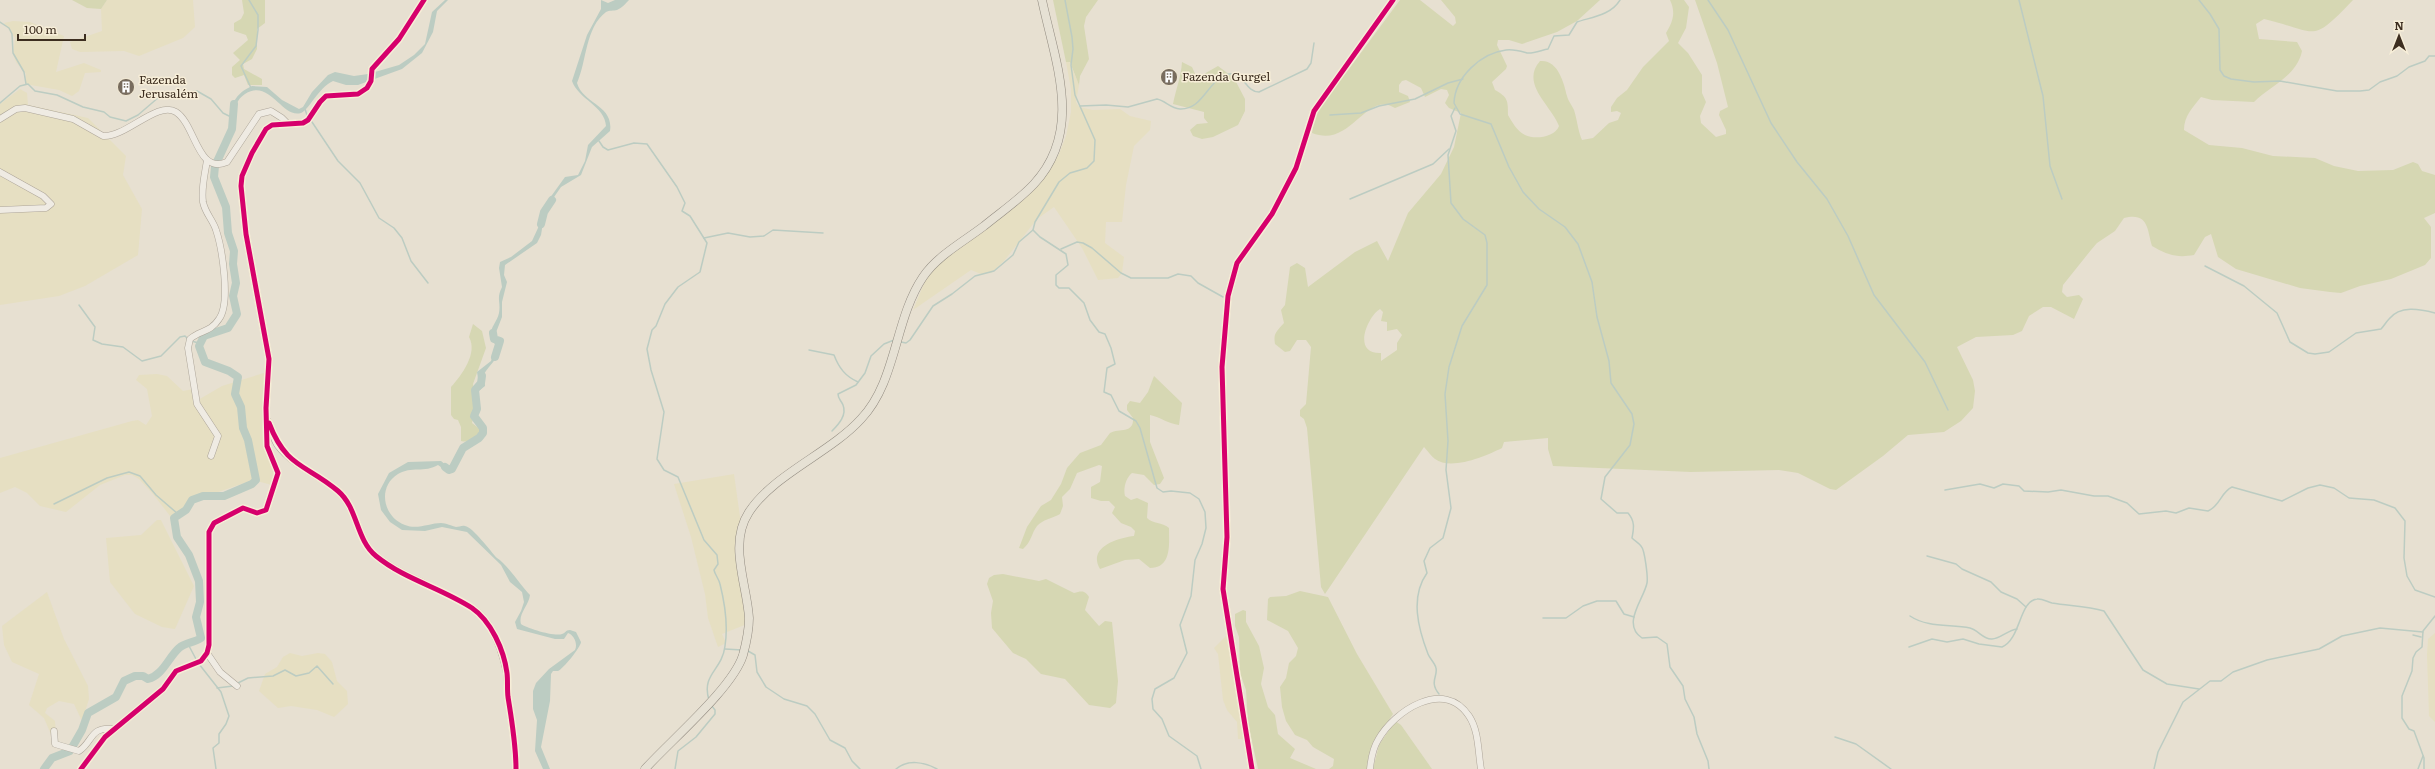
<svg xmlns="http://www.w3.org/2000/svg" width="2435" height="769" font-family="Literata,serif">
<rect width="100%" height="100%" fill="#e7e0d1"/>
<!-- farmland -->
<g fill="#e6dfc2">
<polygon points="107,0 193,0 195,27 183,38 139,56 124,51 80,52 72,49 70,42 102,31 101,9"/>
<polygon points="13,21 30,22 64,36 56,72 84,63 101,70 101,72 85,73 79,91 72,96 59,90 25,84 26,74 16,62 13,54 15,38 4,23"/>
<polygon points="1069,61 1079,85 1076,102 1079,107 1093,110 1120,109 1130,116 1151,121 1150,130 1134,146 1126,185 1122,222 1106,222 1105,243 1124,257 1122,273 1118,278 1098,280 1082,248 1054,207 1037,219 1004,261 991,273 981,274 971,270 913,310 925,281 938,264 1026,196 1049,171 1059,154 1066,136 1071,112 1071,89 1066,62"/>
<polygon points="20,89 27,93 28,105 88,118 126,156 123,175 142,209 138,255 85,286 59,296 0,305 0,104"/>
<polygon points="267,372 267,436 277,463 272,485 253,480 195,500 180,511 174,521 153,494 139,479 132,475 125,475 100,485 66,512 40,506 27,493 15,487 0,493 0,458 132,421 138,420 146,425 152,416 147,389 136,380 139,375 157,374 167,376 183,391 193,389 198,400 222,386"/>
<polygon points="734,474 741,524 747,624 722,634 726,643 718,647 708,618 705,594 691,537 674,484"/>
<polygon points="157,520 161,520 194,586 175,629 162,627 135,614 110,582 106,538 141,535"/>
<polygon points="47,592 64,639 88,686 89,699 82,721 74,704 59,701 47,708 45,713 55,721 56,732 53,739 44,718 29,705 39,674 12,662 4,645 2,626"/>
<polygon points="2435,633 2435,722 2429,716 2427,655 2428,639"/>
<polygon points="1227,635 1245,736 1242,739 1238,739 1237,722 1227,710 1223,700 1218,654 1214,648"/>
<polygon points="290,653 302,656 318,653 325,654 332,662 337,681 347,691 348,704 334,717 317,710 291,706 278,708 259,691 265,674 277,667 283,657"/>
</g>
<!-- green -->
<g fill="#d6d7b3" fill-rule="evenodd">
<polygon points="72,0 107,0 101,9 87,8"/>
<polygon points="242,0 265,0 265,23 257,29 257,49 252,59 243,64 244,69 262,79 262,85 248,85 244,75 235,78 232,75 232,67 240,60 233,53 248,40 246,35 234,31 234,23 241,19 244,13"/>
<polygon points="1053,0 1098,0 1086,17 1084,26 1089,59 1080,76 1079,85 1070,62 1066,62"/>
<path d="M1400,0H1420L1453,26L1456,23L1455,17L1441,0H1600L1577,21L1557,32L1522,44L1509,40H1498L1497,45L1507,66L1506,69L1492,82L1495,90C1508,97 1508,101 1508,115C1512,122 1517,131 1525,135C1535,140 1555,137 1559,126C1551,105 1520,84 1540,61C1558,59 1564,83 1567,96C1568,101 1572,105 1574,110C1577,119 1578,131 1582,140L1593,138L1609,123L1618,120L1621,113L1617,111L1611,112V107L1617,98L1627,90L1643,67L1669,41L1666,33C1673,21 1676,13 1670,0H1684L1689,7L1686,28L1678,43L1688,53L1702,75V93L1706,102L1700,116L1701,123L1716,137L1726,134V130L1719,115L1720,111L1728,107L1717,63L1695,0H2353C2310,45 2319,32 2264,19L2256,24L2259,39L2297,42L2302,51C2297,76 2271,85 2254,102L2212,100L2201,97C2193,107 2184,116 2184,130L2209,145L2242,148L2273,156L2315,158L2334,166L2358,171L2393,170L2413,162L2418,164L2422,171L2435,175V213L2424,218L2431,227V258L2425,265L2391,279L2360,286L2341,293L2330,292L2300,288L2236,269L2218,257L2211,234L2205,237L2194,255C2177,258 2167,255 2152,246C2147,230 2149,212 2124,218L2115,231L2097,243L2091,250L2063,285L2062,292L2067,297L2079,295L2083,299L2074,319L2051,307H2043L2029,316L2022,331L2013,335L1976,337L1957,347L1973,380L1975,391L1973,408L1961,421L1944,432L1908,435L1883,456L1836,490L1830,489L1798,473L1779,470L1691,472L1553,466L1548,449V438L1504,442L1502,448C1486,456 1451,471 1435,459C1431,456 1428,451 1424,447L1325,594L1321,587L1307,428L1304,419L1300,416V410L1306,404L1311,347L1306,340H1297L1290,351L1285,352L1275,344C1273,333 1277,331 1284,323L1281,310L1285,305L1290,267L1297,263L1305,268L1308,287L1355,252L1377,241L1388,261L1408,213L1441,174L1454,147L1461,113L1449,108L1445,103L1449,95L1447,90L1441,89L1425,97L1421,88L1406,80L1402,81L1399,85V92L1408,96L1410,102L1395,108C1365,90 1352,149 1312,133C1316,102 1330,92 1349,69C1366,46 1383,23 1400,0ZM1380,309L1383,312L1381,321L1387,322V331L1397,329L1402,335L1397,343V350L1381,361V353C1351,354 1368,316 1380,309Z"/>
<path d="M1182,62L1192,67L1197,78L1218,66L1234,78L1245,99V111L1238,125L1213,137L1202,139L1193,136L1190,130L1197,124L1208,123L1204,118V112L1173,104C1176,89 1181,77 1182,62Z"/>
<path d="M473,324L482,331L486,348L473,384L476,406L472,423L481,430C477,439 469,443 461,441V427L458,420L454,419L451,415V387C462,375 478,353 469,337Z"/>
<path d="M1154,376L1182,403L1179,425C1169,424 1160,417 1150,415V442L1164,478L1160,484L1154,485L1144,475L1132,473C1126,478 1123,488 1125,496L1131,500L1137,498L1148,503L1147,518C1153,524 1162,522 1169,528C1169,544 1172,568 1150,568L1139,559L1125,560L1100,569C1087,547 1118,538 1134,536L1135,531L1131,527L1121,523L1112,513L1115,507L1109,501H1101L1091,498V487L1100,482L1102,466L1099,465L1077,473L1070,489L1062,497L1063,506L1060,514C1053,518 1042,520 1037,526C1031,534 1032,541 1023,549L1019,548L1027,527L1041,506L1051,500L1061,484L1067,468L1080,453L1101,445L1110,433C1120,428 1134,434 1133,418L1127,410V405L1130,401L1140,403L1148,392Z"/>
<path d="M1003,574L1039,581L1046,579L1074,593C1081,591 1085,590 1089,597L1085,610L1099,626L1105,621L1112,622L1118,681L1116,703L1110,708L1089,705L1065,679L1041,674L1026,659L1013,653L1002,640L992,628L991,613L993,601L987,584L989,578L994,575Z"/>
<polygon points="1300,591 1328,597 1357,654 1393,714 1375,741 1369,769 1329,769 1333,766 1334,759 1313,747 1307,740 1295,735 1286,721 1282,707 1280,687 1286,678 1289,663 1296,656 1298,648 1288,631 1267,620 1268,599 1270,597 1286,596"/>
<polygon points="1243,610 1246,611 1246,622 1259,646 1264,668 1261,684 1268,707 1275,715 1278,734 1295,749 1290,758 1316,769 1258,769 1248,723 1246,690 1240,673 1239,637 1235,626 1235,614"/>
<polygon points="1395,721 1401,725 1432,769 1373,769 1379,745"/>
</g>
<!-- water -->
<g fill="#bcccc2">
<path d="M445,0H448L437,11L433,32L422,53L402,69L358,85H346L333,81C318,88 309,110 301,113C282,119 270,78 245,94C234,101 233,115 233,127L230,126C229,107 234,94 252,86L267,87L282,100L299,109L303,107L312,92L328,75L335,72L354,76L368,74L399,65L414,55L425,44L432,12Z"/>
<path d="M601,0L608,3L615,0H629C626,3 622,8 617,10C614,11 609,10 606,12C585,28 587,61 577,83C583,104 614,105 610,131L592,147L581,175L561,187L545,210L541,235L537,243L505,265L504,275L507,282L502,302V317L495,335C508,353 493,359 484,374L485,386L480,390L477,372L491,361L496,346L490,336C491,326 497,322 499,313C501,301 496,299 502,287L499,268L500,262L511,257L532,241L538,228L542,209L565,177L578,175L585,161L588,145L606,126C605,106 578,99 572,81L587,35L601,9Z"/>
<path d="M441,461L447,466L449,465L453,471L448,472L438,465C425,473 411,466 398,474C377,487 383,517 405,525C417,530 430,523 441,523C446,523 452,526 456,527C459,527 462,525 465,526C473,527 491,552 497,558C506,563 521,586 530,595C529,605 518,614 521,624C526,628 555,637 562,634C566,633 565,630 570,630L576,632L581,642C581,647 563,669 558,671H553L551,674L550,701L541,747L550,769H543L535,751L537,720L533,709V691L536,683L549,669L575,650C578,644 574,635 568,633L564,639H555L517,629L515,622L521,611L524,602L522,592L510,582L501,565L467,532L442,527L425,531L402,530L390,522L381,510L378,494L389,473L408,462Z"/>
</g>
<g fill="none" stroke-linecap="round" stroke-linejoin="round">
<!-- stream -->
<g stroke="#bcccc2" stroke-width="1.5">
<polyline points="249,0 258,15 258,30 256,46 241,66 251,88"/>
<path d="M1620,0C1611,15 1592,17 1577,22L1569,35L1554,36L1548,49C1542,50 1533,54 1527,53C1520,51 1514,49 1506,50C1481,53 1455,77 1454,103L1460,114L1491,124L1509,167L1523,192L1539,209L1565,227L1578,244L1592,282L1597,317L1609,361L1611,383L1632,414L1634,424L1630,445L1605,477L1601,499L1617,513H1628C1635,521 1634,528 1632,538C1635,541 1639,543 1641,546C1645,550 1648,578 1647,583C1644,599 1621,624 1642,638L1657,637L1667,644L1670,667L1683,686L1685,699L1694,717L1697,734L1708,761L1709,769"/>
<polyline points="1708,0 1728,30 1771,123 1797,162 1827,199 1848,236 1874,295 1925,362 1948,410"/>
<polyline points="2019,0 2043,96 2050,166 2062,199"/>
<polyline points="2199,0 2210,14 2219,29 2220,70 2224,76 2231,79 2254,82 2280,81 2337,91 2360,91 2369,90 2380,82 2397,76 2409,67 2425,61 2429,56 2435,56"/>
<polyline points="0,22 9,28 12,34 13,53 24,72 26,84"/>
<polyline points="0,103 20,86 28,84 35,91 57,95 83,107 104,112 110,117 126,121 138,115 159,97 197,91 211,99 223,113 231,117"/>
<path d="M1080,106L1106,105L1128,107L1157,99C1166,101 1170,108 1180,109C1204,110 1208,78 1229,74C1244,71 1245,92 1259,92L1307,69L1311,63L1314,43"/>
<polyline points="305,109 307,115"/>
<polyline points="1330,115 1361,113 1379,106 1415,99 1448,83 1463,79"/>
<polyline points="312,122 338,161 360,183 379,218 394,228 402,238 411,261 428,283"/>
<path d="M599,141L603,147L608,150L634,143L647,144L677,187L685,203L682,211L690,216L707,243L700,272L678,287L665,304L656,326L652,330L647,349L651,370L664,412L657,459L664,470L678,477L704,540L717,555L718,564L714,570C715,575 719,579 720,584C725,604 728,627 725,646C722,671 701,674 709,700"/>
<polyline points="1350,199 1433,164 1449,149"/>
<polyline points="1033,230 1040,237 1066,254 1068,265 1056,275 1056,285 1059,288 1069,288 1084,303 1090,320 1099,332 1105,334 1111,348 1115,364 1107,368 1104,392 1111,395 1119,411 1136,421 1140,428 1157,488 1163,492 1171,491 1190,493 1199,499 1205,512 1206,528 1202,544 1195,560 1191,596 1180,625 1187,653 1174,678 1155,689 1152,699 1153,709 1162,719 1169,736 1197,756 1201,769"/>
<polyline points="704,238 728,233 750,237 764,236 773,230 823,233"/>
<polyline points="1061,249 1077,242 1083,243 1092,248 1121,273 1131,278 1168,278 1178,274 1191,276 1198,283 1223,297"/>
<path d="M2205,266L2244,286L2277,313L2290,342L2308,353L2315,354L2329,352L2356,333L2381,329C2384,326 2386,322 2389,319C2400,305 2420,309 2435,313"/>
<polyline points="79,305 95,327 93,340 102,344 123,347 142,361 161,356 180,337 185,336 188,339"/>
<polyline points="191,341 199,343"/>
<polyline points="901,342 906,343 910,340 933,306 952,294 975,276 994,271 1013,255 1019,242 1033,230 1035,222 1059,182 1070,173 1087,168 1094,161 1095,140 1075,95 1071,65 1073,49 1072,37 1065,0"/>
<path d="M809,350L834,355C839,368 845,376 858,382"/>
<path d="M832,431C839,424 847,415 843,405C841,400 838,399 838,394L856,385L865,373L871,356L884,344L894,340"/>
<path d="M1945,490L1980,484L1994,488L2003,484L2019,486L2024,491L2048,492L2061,490L2094,496H2108L2127,503L2139,514L2166,511L2176,513L2189,508L2208,511C2220,506 2221,492 2232,487L2282,501L2308,488L2320,485L2334,488L2349,498L2374,500L2395,508L2405,521L2404,558L2407,576L2415,590L2435,597"/>
<polyline points="54,504 107,478 129,472 140,476 156,495 178,514"/>
<polyline points="1927,556 1956,564 1962,569 1991,582 2001,592 2017,599 2026,607"/>
<path d="M1910,616C1928,628 1950,624 1970,628C1978,630 1984,640 1992,639C2000,639 2008,630 2017,629"/>
<polyline points="1543,618 1566,618 1583,606 1597,601 1616,601 1624,614 1634,617"/>
<polyline points="2413,635 2421,637"/>
<polyline points="188,644 197,661"/>
<path d="M1909,647L1932,639L1947,642L1963,639L1979,644L2002,647C2021,639 2019,601 2037,599C2042,598 2047,602 2052,603C2070,606 2087,606 2104,611L2143,670L2167,684L2199,689"/>
<polyline points="725,649 742,650"/>
<polyline points="748,651 755,655 757,672 766,687 784,699 807,706 815,714 830,740 845,748 852,761 860,769"/>
<polyline points="199,664 221,692 229,716 226,724 219,734 219,743 213,748 216,769"/>
<polyline points="236,684 248,678 273,676 285,670 296,676 309,673 317,666 333,684"/>
<polyline points="217,688 233,686"/>
<path d="M1439,694C1429,682 1438,676 1436,668C1435,663 1430,659 1428,654C1418,628 1410,597 1427,573L1424,561L1430,548L1443,538L1451,508L1446,470L1448,441L1445,394L1449,367L1462,326L1487,285V243L1485,235L1463,219L1451,203L1448,155L1456,131L1451,116L1455,108"/>
<polyline points="1835,737 1856,744 1891,769"/>
<polyline points="675,769 678,751 696,737 715,714 715,710 711,705"/>
<path d="M896,769C908,759 924,762 937,769"/>
<polyline points="2154,769 2158,752 2183,702 2210,681 2221,681 2233,672 2267,660 2319,649 2342,636 2380,628 2423,632"/>
<polyline points="2418,769 2423,756"/>
<polyline points="2424,769 2424,758 2414,731 2409,729 2402,718 2402,696 2412,671 2413,658 2416,652 2422,647 2423,631 2435,616"/>
</g>
<!-- river -->
<g stroke="#bcccc2" stroke-width="8">
<polyline points="541,224 544,212 552,200"/>
<polyline points="493,333 494,339 500,341 495,357"/>
<polyline points="445,467 449,470 452,469 463,448 479,438 483,433 483,428 474,416 477,409 475,390 481,383 482,376"/>
<path d="M44,769L52,758L70,751L82,730L88,713L116,697L124,681L135,676H143L148,679C163,675 168,658 179,648C186,642 194,643 201,638L196,617L200,602L199,581L189,555L177,537L174,518L186,510L192,500L203,496H224L252,484L256,480L248,440L243,428L241,407L235,394L238,377L229,371L205,362L199,346L204,336L228,328L237,314L233,296L236,283L233,264L234,251L228,233L226,207L214,177L215,166L232,129L234,104"/>
</g>
<!-- minor casing -->
<g stroke="#ada599" stroke-width="7">
<g id="minor">
<path d="M0,119L16,109L25,108L73,119L103,136C125,138 158,100 176,112C196,125 197,175 227,162L259,114L271,111L282,118L287,123"/>
<path d="M207,160C205,174 201,188 203,202C205,213 213,220 216,230C222,248 231,303 219,319C210,333 200,330 190,339L188,348L197,404L218,436L211,456"/>
<polyline points="0,172 43,196 51,204 46,208 0,210"/>
<path d="M268,421C271,429 273,439 278,446C294,467 319,474 338,491C357,508 358,542 376,556C405,579 442,588 472,608C492,621 501,647 506,670C508,679 507,688 508,697C512,722 516,744 516,769"/>
<polyline points="207,653 220,672 237,686"/>
<path d="M54,731L55,744L79,751C93,742 90,726 113,729"/>
<polyline points="81,769 105,737 163,689 176,671 201,661 207,653 209,645 209,532 214,523 243,508 257,513 266,510 278,473 267,446 266,408 269,359 246,234 241,186 242,176 252,153 266,129 272,125 303,123 308,120 320,102 326,96 358,94 367,88 371,81 372,69 399,39 424,0"/>
<polyline points="1252,769 1223,589 1227,537 1222,367 1228,296 1237,263 1272,214 1296,168 1314,111 1393,0"/>
<path d="M1370,769C1371,759 1373,748 1378,740C1394,711 1444,678 1469,716C1479,731 1478,752 1481,769"/>
</g>
</g>
<!-- major casing -->
<g stroke="#928b80" stroke-width="9">
<path id="major" d="M645,769C670,741 733,688 743,655C746,644 749,630 749,618C747,584 728,544 749,512C774,474 830,453 861,419C897,381 894,320 923,277C937,256 963,242 984,226C1001,212 1019,200 1034,184C1084,130 1055,62 1042,0"/>
</g>
<!-- minor -->
<use href="#minor" stroke="#efebe3" stroke-width="6"/>
<!-- major -->
<use href="#major" stroke="#e6e1d4" stroke-width="8"/>
<!-- cycleway casing -->
<g stroke="#f7eed8" stroke-width="8">
<g id="cycleway">
<path d="M269,423C286,468 306,464 338,491C358,508 356,540 376,556C404,579 441,588 472,608C491,621 504,650 507,673C508,681 507,689 508,697C512,722 516,744 516,769"/>
<polyline points="81,769 105,737 163,689 176,671 201,661 207,653 209,645 209,532 214,523 243,508 257,513 266,510 278,473 267,446 266,408 269,359 246,234 241,186 242,176 252,153 266,129 272,125 303,123 308,120 320,102 326,96 358,94 367,88 371,81 372,69 399,39 424,0"/>
<polyline points="1252,769 1223,589 1227,537 1222,367 1228,296 1237,263 1272,214 1296,168 1314,111 1393,0"/>
</g>
</g>
<!-- cycleway -->
<use href="#cycleway" stroke="#d6006c" stroke-width="5"/>
</g>
<!-- icons -->
<defs>
<g id="building-disc" transform="scale(0.9)"><circle r="9.5" fill="#786c5e" stroke="#f7eed8"/><path d="M-4-6H4V6H1V3H-1V6H-4ZM-2.5-4.3h1.7v1.8h-1.7ZM.8-4.3h1.7v1.8H.8ZM-2.5-1h1.7V.8h-1.7ZM.8-1h1.7V.8H.8Z" fill="#fff"/></g>
</defs>
<g fill-rule="evenodd">
<use href="#building-disc" x="1169" y="77"/>
<use href="#building-disc" x="126" y="87"/>
</g>
<g text-anchor="middle" stroke-width="3" stroke-linejoin="round" paint-order="stroke">
<!-- poi labels -->
<g font-size="12" fill="#3d2e20" stroke="#f7eed8" text-anchor="start">
<text x="1182" y="81">Fazenda Gurgel</text>
<text x="139" y="84">Fazenda<tspan x="139" dy="14">Jerusalém</tspan></text>
</g>
</g>
<!-- north arrow -->
<g transform="translate(2399 36)" stroke="#f7eed8" stroke-width="3" paint-order="stroke">
<path d="M0-3L7 15L0 10L-7 15Z" fill="#3d2e20"/>
<text y="-6" font-size="11" font-weight="bold" text-anchor="middle" fill="#3d2e20">N</text>
</g>
<!-- scale -->
<path d="M18 34v6h67v-6" fill="none" stroke="#3d2e20" stroke-width="2"/>
<text x="24" y="34" font-size="12" fill="#3d2e20" stroke="#f7eed8" stroke-width="3" paint-order="stroke">100 m</text>
</svg>
